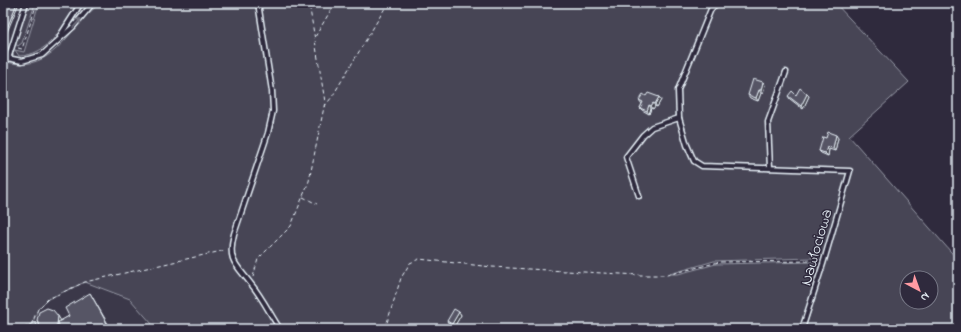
<svg xmlns="http://www.w3.org/2000/svg" width="961" height="332" font-family="'Indie Flower',sans-serif">
<rect width="100%" height="100%" fill="#2f2a3d"/>
<filter id="ink" filterUnits="userSpaceOnUse"><feTurbulence type="fractalNoise" baseFrequency=".025" numOctaves="2"/><feDisplacementMap in="SourceGraphic" scale="8" xChannelSelector="R" yChannelSelector="G"/><feConvolveMatrix kernelMatrix="1 2 1 2 8 2 1 2 1" color-interpolation-filters="sRGB"/></filter>
<g filter="url(#ink)">
<!-- built -->
<g fill="#3b3749">
<polygon points="3,3 71,3 89,25 3,99"/>
<polygon points="85,282 130,299 152,324 153,329 27,329 34,320 38,309 48,299"/>
</g>
<!-- green -->
<g fill="#464455" stroke="#979aa6" fill-rule="evenodd">
<polygon points="29,3 35,3 34,7 22,43 18,46 15,44"/>
<path d="M39,3H72L76,7C61,29 48,55 19,56L15,50L24,52Z"/>
<path d="M107,3H835L909,82L849,136L958,260V329H805L825,264L845,185L822,260L812,258L714,261L670,274H678L716,264L813,262L817,264L819,269L800,329H153L152,324L130,299L85,282L48,299L38,309L34,320L27,329H3V61C45,74 64,41 88,12L89,13L97,6ZM907,278H931V302H907Z"/>
</g>
<g fill="none" stroke-linecap="round" stroke-linejoin="round">
<!-- lane casing -->
<g stroke="#e8f1f8" stroke-width="7">
<g id="lane">
<path d="M258,3L272,91L273,111L268,133L234,234C227,261 236,264 251,284C262,297 270,314 280,329"/>
<polyline points="717,3 711,9 678,90 679,118 687,145 694,161 702,166 850,171 823,264 802,329"/>
<polyline points="60,36 81,3"/>
<polyline points="3,57 22,61 42,55 73,27 93,3"/>
<polyline points="8,59 26,3"/>
<polyline points="770,168 768,122 786,72"/>
<polyline points="639,196 626,157 643,135 652,127 679,118"/>
</g>
</g>
<!-- path -->
<g stroke="#e8f1f8" stroke-width="1" stroke-dasharray="4 3" stroke-linecap="butt">
<polyline points="99,4 104,3"/>
<polyline points="315,37 335,3"/>
<polyline points="18,48 22,49 37,3"/>
<polyline points="324,107 332,97 388,3"/>
<polyline points="303,197 317,204"/>
<polyline points="253,277 258,259 291,226 309,181 325,102 309,3"/>
<polyline points="31,325 38,309 48,299 85,282 226,250"/>
<polyline points="385,329 401,278 410,263 419,259 492,267 639,275 667,275 719,262 817,261"/>
</g>
<!-- lane -->
<use href="#lane" stroke="#2f2a3d" stroke-width="4"/>
</g>
<!-- wall -->
<g fill="#4b4957" stroke="#e8f1f8">
<polygon points="765,85 763,93 761,93 758,101 750,98 748,95"/>
<polygon points="796,95 809,96 803,109 790,99 788,96"/>
<polygon points="659,97 661,100 657,107 655,106 653,109 651,108 649,114 642,110 640,108 642,104 639,100"/>
<polygon points="826,138 838,138 835,151 829,149 828,156 821,153 819,151"/>
<polygon points="90,293 111,329 42,329 37,320 61,321 69,316"/>
<polygon points="459,312 461,315 454,327 449,324 447,321"/>
</g>
<!-- shaded-wall -->
<g fill="#3d3c47" stroke="#e8f1f8">
<polygon points="17,3 19,3 3,42 3,38"/>
<polygon points="763,82 765,85 763,93 761,90"/>
<polygon points="759,90 761,93 758,101 756,98"/>
<polygon points="807,94 809,96 803,109 801,106"/>
<polygon points="659,97 661,100 657,107 655,104"/>
<polygon points="653,103 655,106 653,109 651,106"/>
<polygon points="649,105 651,108 649,114 647,111"/>
<polygon points="836,135 838,138 835,151 833,148"/>
<polygon points="827,147 829,149 828,156 825,153"/>
<polygon points="459,312 461,315 454,327 452,324"/>
<polygon points="58,316 61,321 59,329 57,325"/>
</g>
<!-- building -->
<g fill="#575565" stroke="#e8f1f8">
<polygon points="3,3 17,3 3,38"/>
<polygon points="753,79 763,82 761,90 759,90 756,98 748,95"/>
<polygon points="800,88 807,94 801,106 788,96 792,91 796,95"/>
<polygon points="648,93 659,97 655,104 653,103 651,106 649,105 647,111 640,108 643,102 639,100 643,94 646,96"/>
<polygon points="828,132 836,135 833,148 827,147 825,153 819,151 823,137 826,138"/>
<polygon points="90,293 110,329 56,329 55,327 59,325 58,322 69,316 65,308"/>
<polygon points="47,308 53,310 58,316 57,325 50,329 46,329 41,328 37,320 39,312"/>
<polygon points="454,309 459,312 452,324 447,321"/>
<polygon points="35,322 39,329 22,329"/>
<polygon points="447,326 451,328 450,329 445,329"/>
</g>
<!-- one-way arrows -->
<defs><path id="oneway-shaft" d="M-6 0H5M1.5-3L5.5 0L1.5 3" fill="none" stroke-width="1.6" stroke-linecap="round" stroke-linejoin="round"/></defs>
<use stroke="#70707e" href="#oneway-shaft" transform="translate(77 23) rotate(-49)"/>
</g>
<g text-anchor="middle" stroke-width="3" stroke-linejoin="round" paint-order="stroke">
<!-- street labels -->
<g font-size="16" fill="#e8f1f8" stroke="#2f2a3d">
<text transform="translate(815 247) rotate(-74)" y="6">Nawłociowa</text>
</g>
</g>
<!-- margin -->
<rect width="961" height="332" fill="none" stroke="#2f2a3d" stroke-width="16"/>
<rect x="8" y="8" width="945" height="316" fill="none" stroke="#e8f1f8" stroke-width="1.5" filter="url(#ink)"/>
<!-- north arrow -->
<g transform="translate(919 290) rotate(139)"><circle r="19" fill="#2f2a3d" stroke="#797a88"/>
<path d="M0-3L7 15L0 10L-7 15Z" fill="#ff9aa2"/>
<text y="-6" font-size="11" font-weight="bold" text-anchor="middle" fill="#e8f1f8">N</text>
</g>
</svg>
